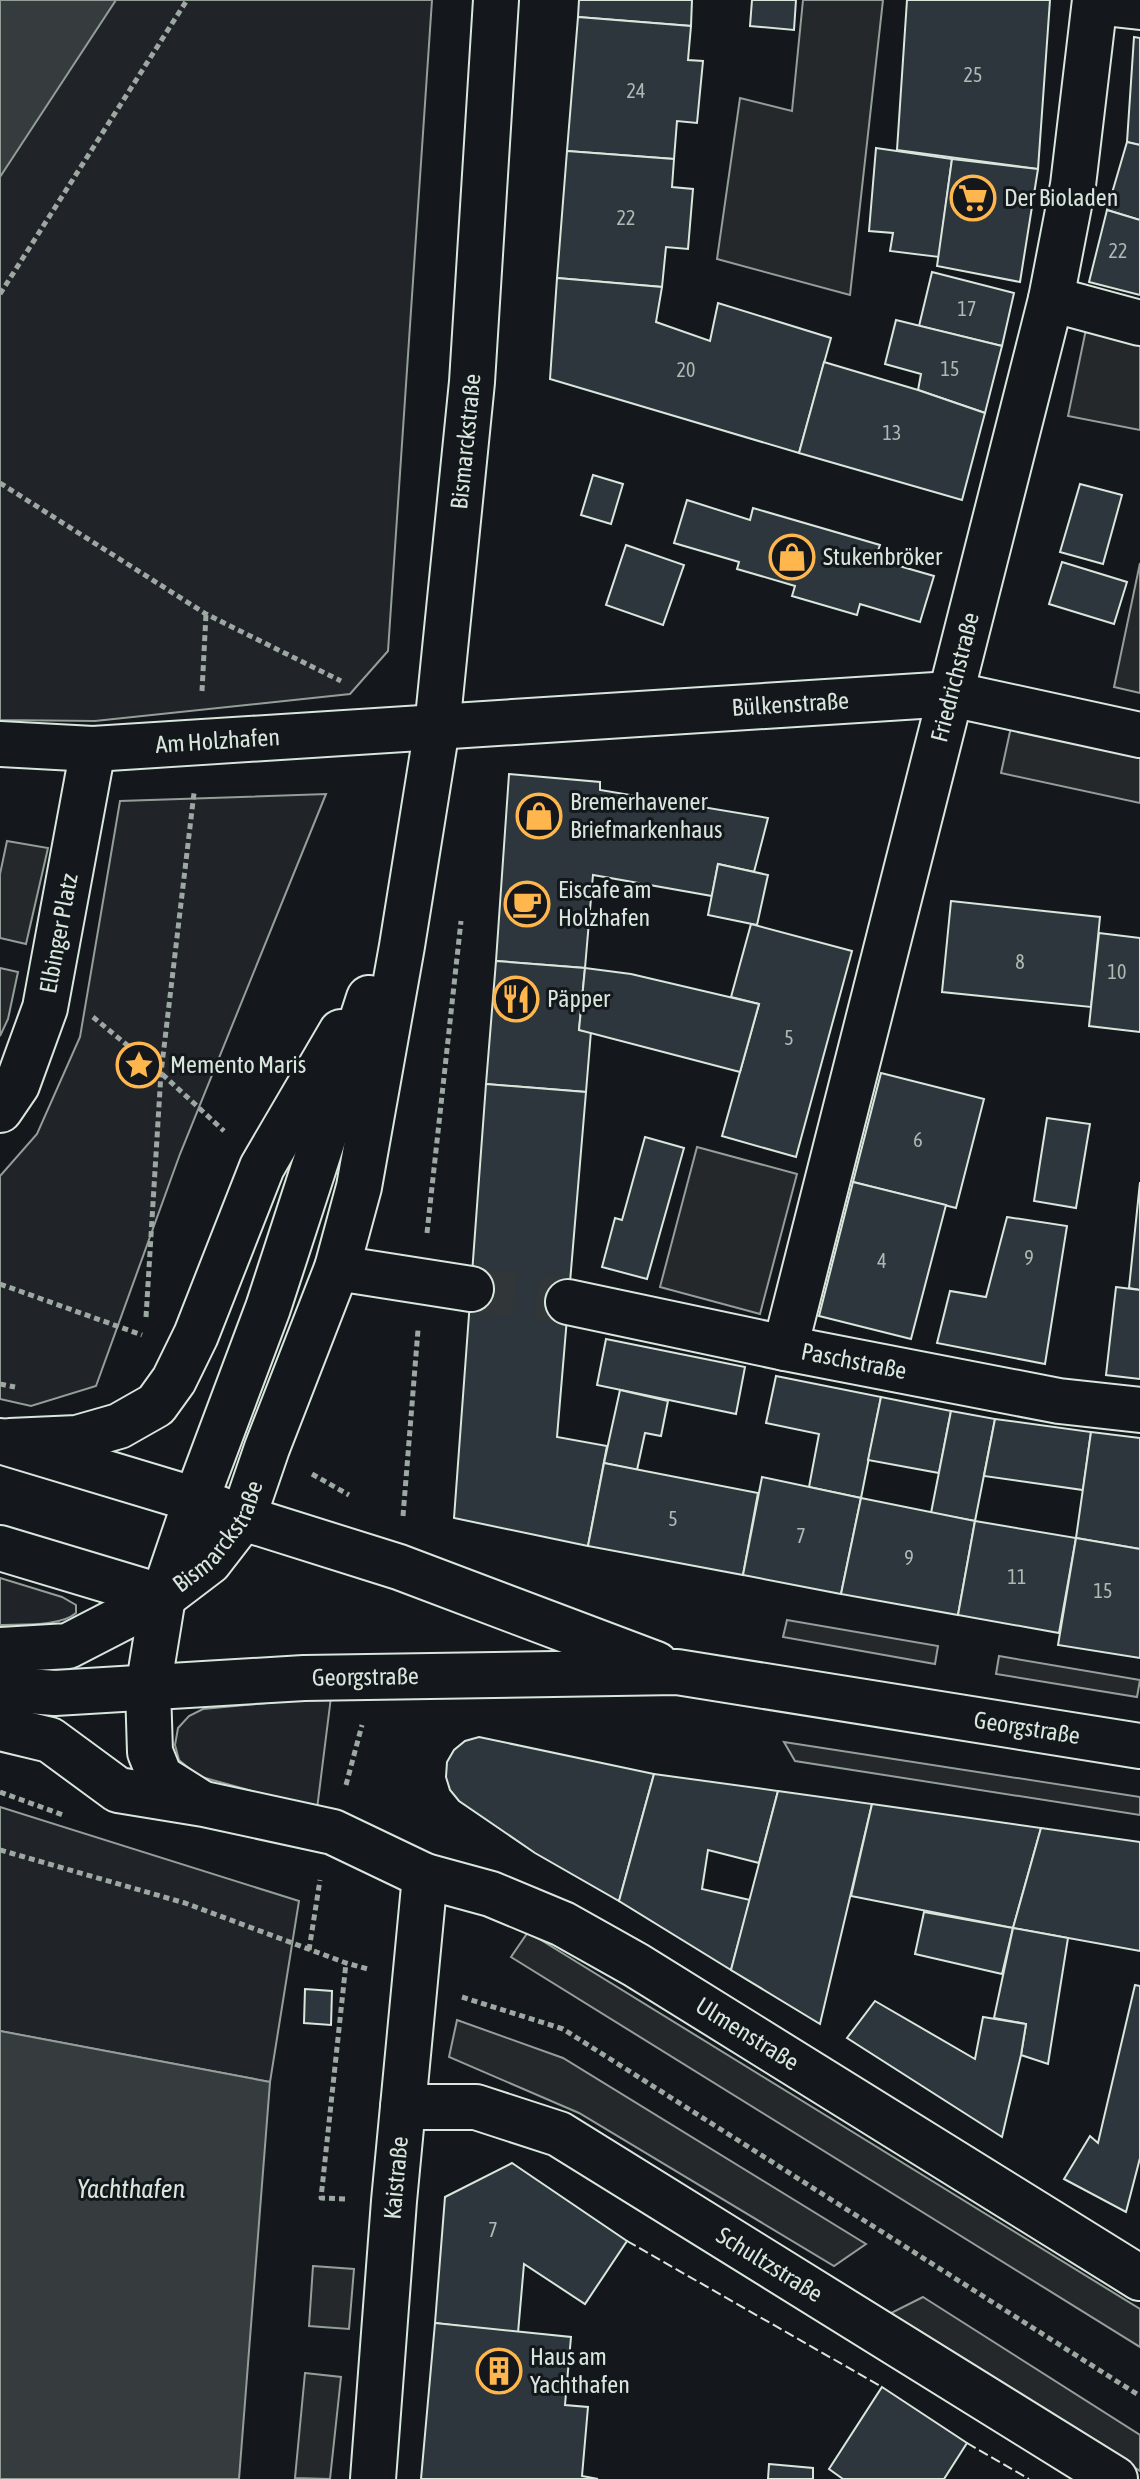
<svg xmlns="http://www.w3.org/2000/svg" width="1140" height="2479" font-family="'Asap Condensed',sans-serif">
<rect width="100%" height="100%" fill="#14181c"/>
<!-- green -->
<g fill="#202428" stroke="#939e99" stroke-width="2">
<polygon points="0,0 432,0 388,651 350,694 95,721 0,720"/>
<polygon points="326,794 180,1154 96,1386 31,1406 0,1399 0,1176 37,1134 80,1037 120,801"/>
<path d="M0,1578L62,1597L76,1605V1613C60,1627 21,1624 0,1625Z"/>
<polygon points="331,1697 317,1809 198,1776 179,1760 175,1745 178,1728 189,1716 203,1709"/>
<polygon points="0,1807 299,1901 270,2082 0,2031"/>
</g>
<!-- parking -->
<g fill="#24282b" stroke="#939e99" stroke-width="2">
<polygon points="803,0 883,0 850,295 717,259 740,98 792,111"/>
<polygon points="1090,310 1140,323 1140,430 1068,416"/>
<polygon points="1140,563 1140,693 1114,687"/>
<polygon points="1011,727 1140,755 1140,803 1001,773"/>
<polygon points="7,841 48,848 26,944 0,938 0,874"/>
<polygon points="0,968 18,972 8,1019 0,1036"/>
<polygon points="697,1147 797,1174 760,1314 660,1287"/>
<polygon points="787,1620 938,1646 935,1664 783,1637"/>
<polygon points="999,1656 1140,1680 1137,1697 996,1674"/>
<polygon points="784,1742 1140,1797 1140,1815 795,1761"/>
<polygon points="528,1932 1140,2309 1140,2347 511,1957"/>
<polygon points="457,2020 563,2058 866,2244 834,2266 579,2113 449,2057"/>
<polygon points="313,2266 354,2269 349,2329 309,2326"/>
<polygon points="923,2297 1140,2435 1140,2471 889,2314"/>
<polygon points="305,2373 341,2377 330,2479 295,2478"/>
</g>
<!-- water -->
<g fill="#363b3e" stroke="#939e99" stroke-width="2">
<polygon points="0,0 116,0 0,177"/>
<polygon points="0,2031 270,2082 239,2479 0,2479"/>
</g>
<!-- building -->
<g fill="#2c363c" stroke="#d8e6dc" stroke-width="2">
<polygon points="579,0 692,0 691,26 578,17"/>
<polygon points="752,0 796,0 794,30 750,26"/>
<polygon points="907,0 1050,0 1038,169 897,150"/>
<polygon points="578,17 691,26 688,60 703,61 697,123 677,121 674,159 567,151"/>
<polygon points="1134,37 1140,38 1140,145 1127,142"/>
<polygon points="1127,142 1140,145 1140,220 1107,210"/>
<polygon points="876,148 952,159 939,257 890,251 893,233 869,231"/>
<polygon points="567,151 674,159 672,187 693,189 688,249 666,247 662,287 557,278"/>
<polygon points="952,159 1038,169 1020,282 937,266"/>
<polygon points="1107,210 1140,220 1140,295 1089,282"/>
<polygon points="932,272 1014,293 1002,346 919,326"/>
<polygon points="557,278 662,287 656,322 710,341 718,303 831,338 799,453 550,379"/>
<polygon points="896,320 1002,346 985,413 918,390 921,374 885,364"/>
<polygon points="824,362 918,390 985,413 962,500 799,453"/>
<polygon points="593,475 623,484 611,524 581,515"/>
<polygon points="1080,484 1122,495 1103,564 1060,552"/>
<polygon points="687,500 750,520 753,508 880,545 875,559 934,576 920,622 860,604 857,615 792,596 795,586 737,569 739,562 674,543"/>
<polygon points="626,545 684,565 663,625 606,605"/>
<polygon points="1062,562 1127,582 1114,624 1049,604"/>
<polygon points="509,774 600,782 600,790 768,818 754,872 718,864 712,896 593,875 585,968 496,961"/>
<polygon points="718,864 768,875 757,925 708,915"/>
<polygon points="951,901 1100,917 1091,1007 942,992"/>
<polygon points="751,924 852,951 796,1157 722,1136 759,1004 731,997"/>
<polygon points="1099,933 1140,938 1140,1032 1089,1026"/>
<polygon points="496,961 585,968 579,1030 591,1031 586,1092 486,1084"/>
<polygon points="585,968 631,974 759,1004 740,1072 579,1030"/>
<polygon points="881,1073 984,1099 956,1208 853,1182"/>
<polygon points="486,1084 586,1092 557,1437 607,1446 588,1546 454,1518"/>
<polygon points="1047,1118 1090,1124 1076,1208 1034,1201"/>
<polygon points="645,1137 684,1148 647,1279 602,1267 615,1218 622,1220"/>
<polygon points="853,1182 946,1205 911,1339 819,1316"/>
<polygon points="1140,1182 1140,1290 1129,1288"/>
<polygon points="1007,1217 1067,1226 1045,1364 937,1343 950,1291 986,1297"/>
<polygon points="1116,1287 1140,1290 1140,1379 1106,1375"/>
<polygon points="606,1339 745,1367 736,1414 597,1385"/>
<polygon points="776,1376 881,1397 861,1498 809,1487 819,1434 766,1423"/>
<polygon points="620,1390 668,1401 661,1436 645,1433 637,1470 604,1463"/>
<polygon points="881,1397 951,1411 939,1473 868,1460"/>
<polygon points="951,1411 995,1419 975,1521 931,1513"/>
<polygon points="995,1419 1091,1432 1083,1490 984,1476"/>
<polygon points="1091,1432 1140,1438 1140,1549 1076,1538"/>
<polygon points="604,1463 758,1493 743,1575 588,1546"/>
<polygon points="762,1477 861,1498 841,1594 743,1575"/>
<polygon points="861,1498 975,1521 958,1615 841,1594"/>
<polygon points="975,1521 1076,1538 1059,1633 958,1615"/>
<polygon points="1076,1538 1140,1549 1140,1658 1058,1645"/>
<polygon points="479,1737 654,1774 619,1901 535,1853 459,1801 450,1790 446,1777 447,1762 454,1750 465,1741"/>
<polygon points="654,1774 778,1791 759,1863 708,1850 702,1889 750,1900 731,1970 619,1901"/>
<polygon points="778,1791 872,1804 820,2024 731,1970"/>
<polygon points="872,1804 1041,1828 1013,1928 851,1896"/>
<polygon points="1041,1828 1140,1842 1140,1951 1013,1928"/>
<polygon points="924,1912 1013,1928 1002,1974 915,1954"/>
<polygon points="1013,1928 1068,1938 1048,2064 1021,2055 1026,2024 994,2018"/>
<polygon points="1135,1985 1140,1986 1140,2158 1126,2212 1064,2179 1090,2136 1098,2143"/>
<polygon points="305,1989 332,1991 331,2025 304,2023"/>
<polygon points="875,2001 975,2059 983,2017 1026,2024 1021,2055 1002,2137 847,2038"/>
<polygon points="512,2163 627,2241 585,2304 524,2264 518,2333 435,2323 445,2197"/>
<polygon points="435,2323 571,2337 565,2405 588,2407 582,2476 598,2479 421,2479"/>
<polygon points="882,2387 967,2443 944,2479 843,2479 829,2469"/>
<polygon points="769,2464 813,2468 813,2479 768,2479"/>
</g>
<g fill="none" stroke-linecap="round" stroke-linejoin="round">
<!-- minor-tunnel -->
<polyline stroke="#313739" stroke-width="44" stroke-dasharray="44 22" stroke-linecap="butt" points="471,1289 568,1302"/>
<!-- minor casing -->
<g stroke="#d8e6dc" stroke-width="48">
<g id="minor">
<polyline points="1095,2 1140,7"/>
<polyline points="1051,299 1140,323"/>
<path id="s1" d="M0,744L93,749L951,694L1140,735"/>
<path id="s2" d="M0,1110L17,1085L45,1008L93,749"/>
<polyline points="337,1268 471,1289"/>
<path id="s3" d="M568,1302L785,1348L1059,1401L1140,1410"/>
<path id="s4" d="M785,1348L1051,299L1073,185L1095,0"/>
<polyline points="10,1441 77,1438 119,1426 156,1405 174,1380 196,1335 262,1167 341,1032"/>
<polyline points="0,1548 163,1597"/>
<path id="s5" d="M163,1597L209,1562L243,1518L267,1448L337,1268L359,1187L402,946L437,728L472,382L496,0"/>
<polyline points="163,1597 196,1500 268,1308 369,998"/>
<polyline points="148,1689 150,1752 160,1777 198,1801"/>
<path id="s6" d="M0,1728L50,1740L118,1790L204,1804L333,1832L425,1876L491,1894L563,1924L636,1965L1140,2278"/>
<path id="s7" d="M403,2107H476L559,2134L1115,2479"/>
<path id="s8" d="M373,2479L394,2201L425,1876"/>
</g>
</g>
<!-- major casing -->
<g stroke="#d8e6dc" stroke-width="48">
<g id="major">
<polyline points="0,1441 196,1500 243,1518 399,1567 656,1664"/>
<polyline points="0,1650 68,1646 163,1597"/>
<path id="s9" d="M0,1689L55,1693L304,1678L677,1672L1140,1746"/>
<polyline points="148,1689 163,1597"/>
</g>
</g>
<!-- path -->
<g stroke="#9da8a2" stroke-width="5" stroke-dasharray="6 4" stroke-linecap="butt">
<polyline points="0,294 187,0"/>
<polyline points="0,483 206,614 341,681"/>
<polyline points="202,691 206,614"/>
<polyline points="93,1017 161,1073 224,1131"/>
<polyline points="427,1233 461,921"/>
<polyline points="0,1284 142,1335"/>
<polyline points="146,1317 161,1073 194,793"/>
<polyline points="0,1384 15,1387"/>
<polyline points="312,1474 349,1495"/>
<polyline points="403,1516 418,1330"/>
<polyline points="346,1785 362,1725"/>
<polyline points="0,1792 63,1815"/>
<polyline points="0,1850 185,1903 346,1963 368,1969"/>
<polyline points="309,1950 320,1880"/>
<polyline points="462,1997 563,2029 1140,2396"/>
<polyline points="345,2199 321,2198 346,1963"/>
</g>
<!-- minor -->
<use href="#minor" stroke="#14181c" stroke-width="44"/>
<!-- major -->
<use href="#major" stroke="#14181c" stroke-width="44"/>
<!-- fence -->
<g stroke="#d8e6dc" stroke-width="2" stroke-dasharray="10 4" stroke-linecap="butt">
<polyline points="627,2241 882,2387"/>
<polyline points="967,2443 1029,2479"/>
</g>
</g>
<!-- icons -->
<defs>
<g id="supermarket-ring" transform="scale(2.3)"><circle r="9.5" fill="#14181c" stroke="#ffb74d" stroke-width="1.5"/><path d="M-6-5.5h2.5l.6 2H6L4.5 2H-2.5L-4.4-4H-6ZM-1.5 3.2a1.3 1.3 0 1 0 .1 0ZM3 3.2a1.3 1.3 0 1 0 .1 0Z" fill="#ffb74d"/></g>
<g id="shop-ring" transform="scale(2.3)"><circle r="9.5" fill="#14181c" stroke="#ffb74d" stroke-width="1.5"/><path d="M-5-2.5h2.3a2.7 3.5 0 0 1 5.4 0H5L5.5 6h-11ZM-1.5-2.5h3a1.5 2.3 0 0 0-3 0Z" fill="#ffb74d"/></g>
<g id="cafe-ring" transform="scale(2.3)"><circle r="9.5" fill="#14181c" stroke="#ffb74d" stroke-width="1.5"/><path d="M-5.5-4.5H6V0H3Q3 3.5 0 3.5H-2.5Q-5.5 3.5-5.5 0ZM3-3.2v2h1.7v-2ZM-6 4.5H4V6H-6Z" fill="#ffb74d"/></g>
<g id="restaurant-ring" transform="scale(2.3)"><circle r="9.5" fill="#14181c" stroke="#ffb74d" stroke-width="1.5"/><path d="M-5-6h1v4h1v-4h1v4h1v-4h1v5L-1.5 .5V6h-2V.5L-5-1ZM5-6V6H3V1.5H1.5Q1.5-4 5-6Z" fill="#ffb74d"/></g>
<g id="sight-ring" transform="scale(2.3)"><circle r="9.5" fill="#14181c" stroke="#ffb74d" stroke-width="1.5"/><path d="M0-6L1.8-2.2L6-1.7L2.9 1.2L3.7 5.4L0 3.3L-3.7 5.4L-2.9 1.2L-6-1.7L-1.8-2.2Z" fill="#ffb74d"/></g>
<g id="building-ring" transform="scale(2.3)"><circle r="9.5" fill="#14181c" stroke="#ffb74d" stroke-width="1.5"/><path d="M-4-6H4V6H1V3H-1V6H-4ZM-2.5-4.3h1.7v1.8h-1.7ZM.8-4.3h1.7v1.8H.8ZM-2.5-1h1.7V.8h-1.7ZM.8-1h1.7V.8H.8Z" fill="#ffb74d"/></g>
</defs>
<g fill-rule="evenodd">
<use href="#supermarket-ring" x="973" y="198"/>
<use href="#shop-ring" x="792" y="557"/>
<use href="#shop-ring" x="539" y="816"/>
<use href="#cafe-ring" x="527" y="904"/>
<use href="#restaurant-ring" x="516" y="999"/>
<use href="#sight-ring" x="139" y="1065"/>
<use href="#building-ring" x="499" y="2371"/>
</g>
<g text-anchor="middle" stroke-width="6" stroke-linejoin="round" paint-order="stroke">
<!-- number labels -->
<g font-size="20" fill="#adbab4">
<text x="973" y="82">25</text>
<text x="636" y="98">24</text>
<text x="626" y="225">22</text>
<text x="1118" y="258">22</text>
<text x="967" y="316">17</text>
<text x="950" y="376">15</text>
<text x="686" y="377">20</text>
<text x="892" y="440">13</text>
<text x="1020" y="969">8</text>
<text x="1117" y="979">10</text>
<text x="789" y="1045">5</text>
<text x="918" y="1147">6</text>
<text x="1029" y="1265">9</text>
<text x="882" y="1268">4</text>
<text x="673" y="1526">5</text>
<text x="801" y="1543">7</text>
<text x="909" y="1565">9</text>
<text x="1017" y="1584">11</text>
<text x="1103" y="1598">15</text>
<text x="493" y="2237">7</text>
</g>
<!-- poi labels -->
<g font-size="24" fill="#d8e6dc" stroke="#14181c" text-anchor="start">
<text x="1004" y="206">Der Bioladen</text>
<text x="823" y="565">Stukenbröker</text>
<text x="570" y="810">Bremerhavener<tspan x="570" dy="28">Briefmarkenhaus</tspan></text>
<text x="558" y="898">Eiscafe am<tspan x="558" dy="28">Holzhafen</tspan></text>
<text x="547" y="1007">Päpper</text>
<text x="170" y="1073">Memento Maris</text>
<text x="530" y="2365">Haus am<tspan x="530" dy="28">Yachthafen</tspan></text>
</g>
<!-- street labels -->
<g font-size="24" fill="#d8e6dc" stroke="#14181c">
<text dy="8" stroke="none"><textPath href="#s5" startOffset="1218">Bismarckstraße</textPath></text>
<text dy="8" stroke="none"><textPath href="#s4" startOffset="692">Friedrichstraße</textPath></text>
<text dy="8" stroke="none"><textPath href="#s1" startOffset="792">Bülkenstraße</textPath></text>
<text dy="8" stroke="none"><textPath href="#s1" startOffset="218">Am Holzhafen</textPath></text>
<text dy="8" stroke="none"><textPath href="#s2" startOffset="188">Elbinger Platz</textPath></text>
<text dy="8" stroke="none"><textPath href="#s3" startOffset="292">Paschstraße</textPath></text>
<text dy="8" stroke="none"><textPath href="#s5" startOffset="84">Bismarckstraße</textPath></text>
<text dy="8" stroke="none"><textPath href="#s9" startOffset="366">Georgstraße</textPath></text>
<text dy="8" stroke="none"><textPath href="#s9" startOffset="1032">Georgstraße</textPath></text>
<text dy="8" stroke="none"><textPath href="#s6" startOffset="818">Ulmenstraße</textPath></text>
<text dy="8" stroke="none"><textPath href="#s8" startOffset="302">Kaistraße</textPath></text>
<text dy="8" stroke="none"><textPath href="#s7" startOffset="408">Schultzstraße</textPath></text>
</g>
<!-- water labels -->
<g font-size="26" font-style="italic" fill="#d8e6dc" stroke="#14181c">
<text x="131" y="2198">Yachthafen</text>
</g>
</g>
</svg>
